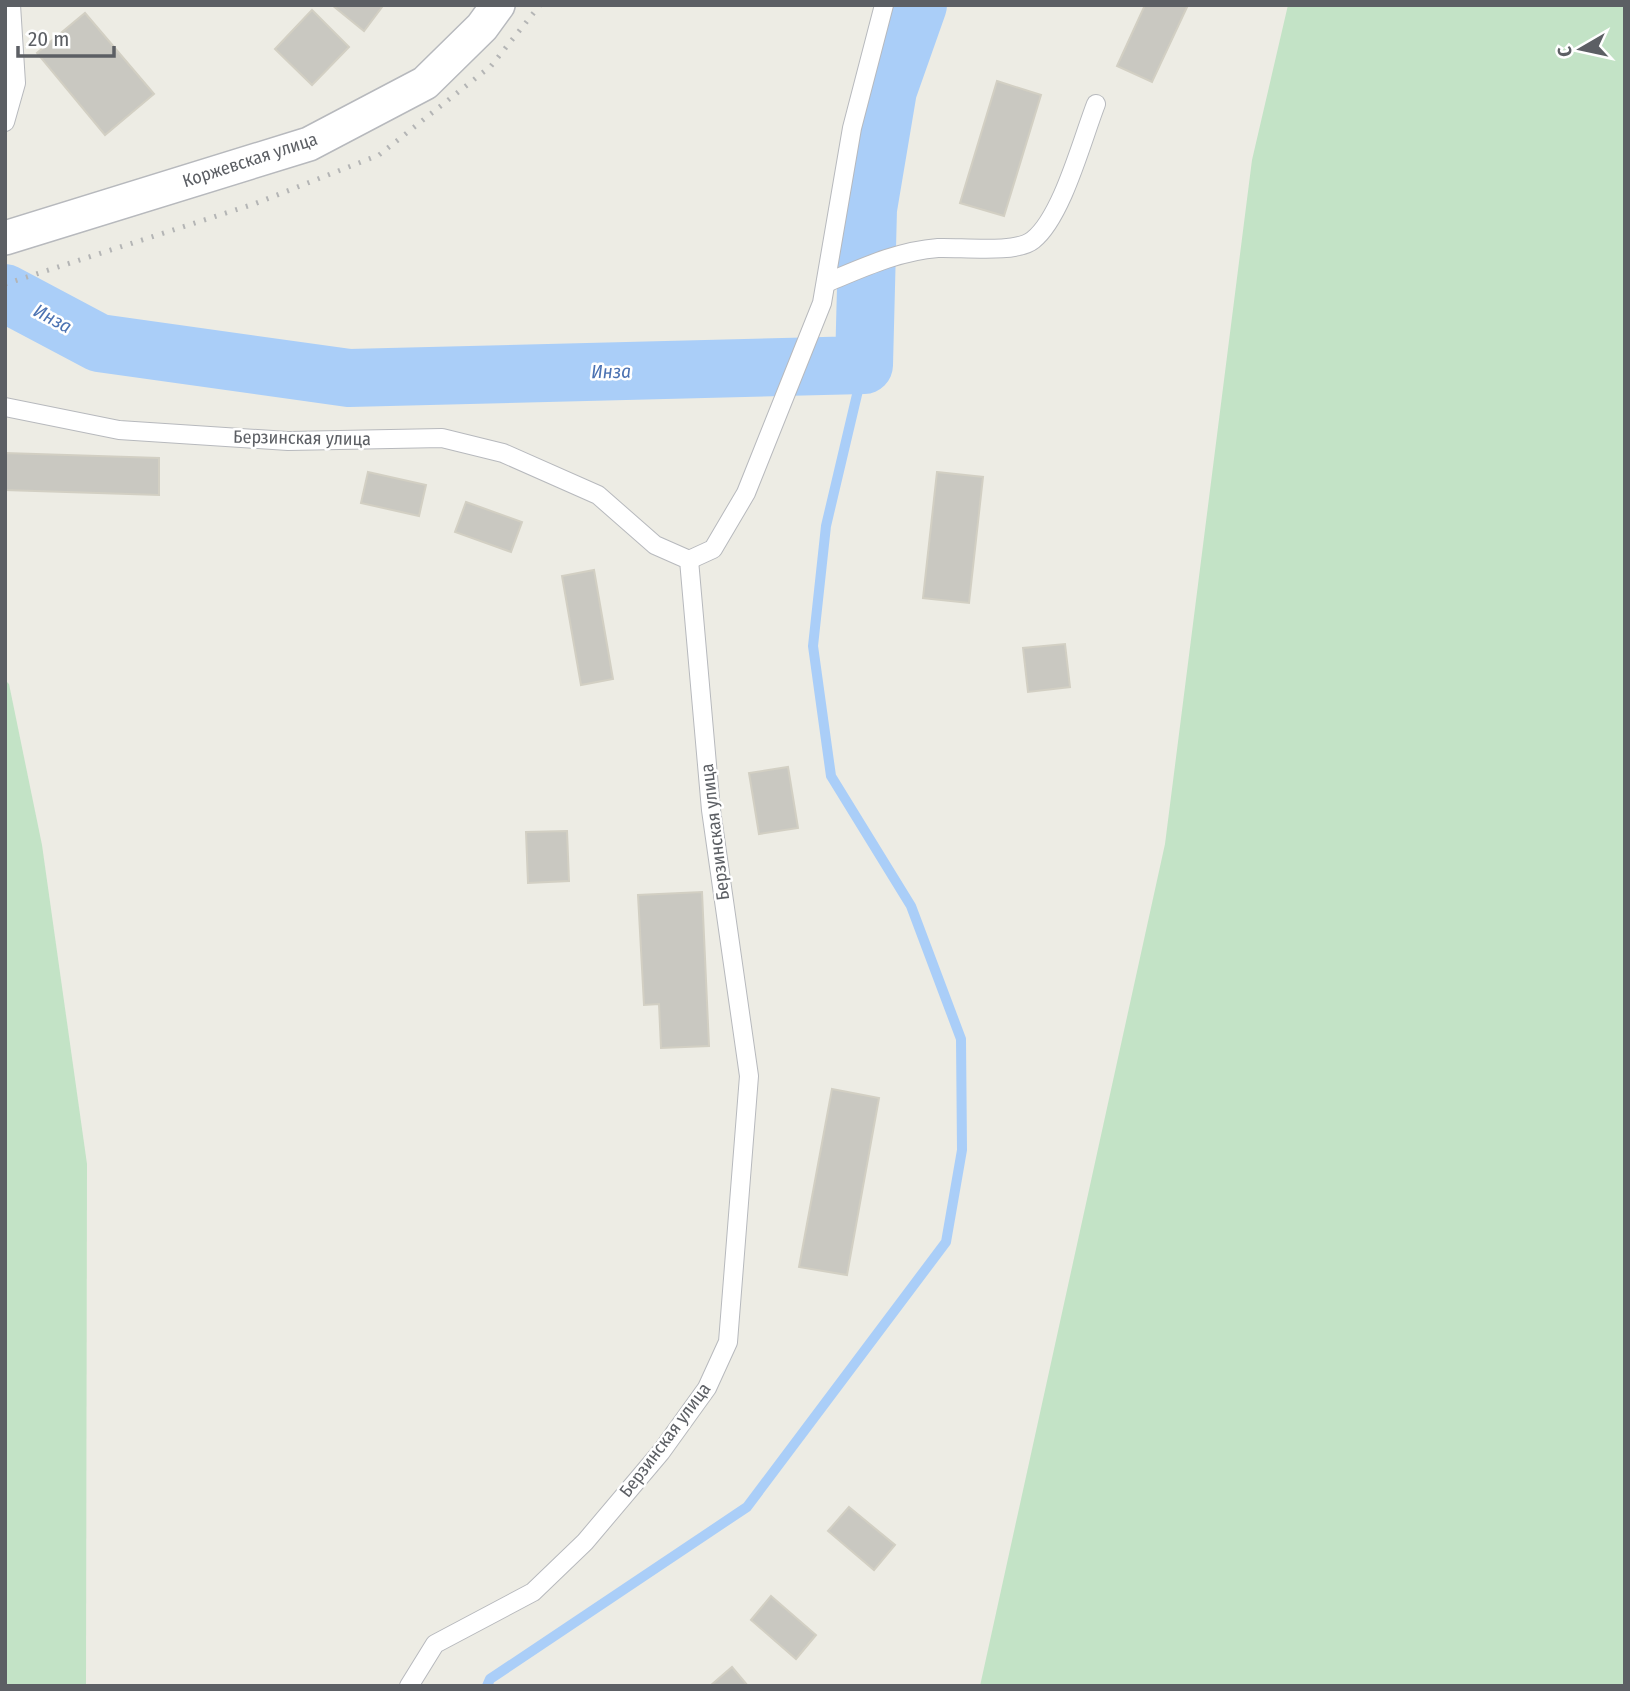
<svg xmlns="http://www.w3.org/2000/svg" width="1630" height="1691" font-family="'Fira Sans Condensed',sans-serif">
<rect width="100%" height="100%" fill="#edece4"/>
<!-- green -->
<g fill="#c3e3c6">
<polygon points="1288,5 1625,5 1625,1686 980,1686 1165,844 1252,160"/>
<polygon points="5,680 9,684 42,845 87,1164 86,1686 5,1686"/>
</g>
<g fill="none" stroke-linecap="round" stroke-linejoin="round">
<!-- stream -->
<polyline stroke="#aacef8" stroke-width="10" points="487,1686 490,1679 747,1507 946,1242 962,1150 961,1039 911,906 831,776 813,646 826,526 864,365"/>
<!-- river -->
<polyline stroke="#aacef8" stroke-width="58" points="5,293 99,343 349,378 864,365 868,209 888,90 918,5"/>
</g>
<!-- building -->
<g fill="#c9c8c1" stroke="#d2cfc3" stroke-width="2">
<polygon points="332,5 379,5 382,7 364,31"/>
<polygon points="1145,5 1188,5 1152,82 1117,66"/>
<polygon points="312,10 349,47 312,85 275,49"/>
<polygon points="85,13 154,94 105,135 37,53"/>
<polygon points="997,81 1041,95 1004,216 960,203"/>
<polygon points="5,453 159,458 159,495 5,490"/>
<polygon points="368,472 426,485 419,516 361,503"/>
<polygon points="937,472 983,477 969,603 923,598"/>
<polygon points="466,502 522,522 511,552 455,532"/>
<polygon points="594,570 613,679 581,685 562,576"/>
<polygon points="1065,644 1070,687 1028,692 1023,648"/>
<polygon points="788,767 798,828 759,834 749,773"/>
<polygon points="567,831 569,881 528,883 526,832"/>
<polygon points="702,892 709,1046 661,1048 659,1004 644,1005 638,895"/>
<polygon points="832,1089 879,1098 847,1275 799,1267"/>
<polygon points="849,1507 895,1545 874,1570 828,1531"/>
<polygon points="771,1596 816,1635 796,1659 751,1620"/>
<polygon points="732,1667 748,1686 710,1686"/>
</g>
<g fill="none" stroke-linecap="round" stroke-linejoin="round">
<!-- lane casing -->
<g stroke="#b7b9bd" stroke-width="20">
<g id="lane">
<polyline points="5,122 16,83 11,5"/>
<path d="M826,283C862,268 898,251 938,248C961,247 1016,254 1033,240C1062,217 1082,140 1096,104"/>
<polyline points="5,407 119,430 288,441 442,438 503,453 598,495 655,545 689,560 711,810 749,1076 728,1342 707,1388 661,1452 585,1542 533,1592 435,1644 409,1686"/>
<polyline points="689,560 713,549 746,493 822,303 852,128 884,5"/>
</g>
</g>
<!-- street casing -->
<g stroke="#b7b9bd" stroke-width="36">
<polyline id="street" points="5,238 309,144 425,83 482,27 498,5"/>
</g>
<!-- lane -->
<use href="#lane" stroke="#fff" stroke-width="18"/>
<!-- street -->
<use href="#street" stroke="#fff" stroke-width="33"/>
<!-- rail -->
<polyline stroke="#b4b5b5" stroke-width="5" stroke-dasharray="2 9" stroke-linecap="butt" points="5,284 254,204 379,155 491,66 540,5"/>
</g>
<g text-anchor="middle" stroke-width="5" stroke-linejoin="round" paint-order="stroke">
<!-- street labels -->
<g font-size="18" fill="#5c5f64" stroke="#fff">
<text transform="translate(250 160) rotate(-18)" y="6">Коржевская улица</text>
<text transform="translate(302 438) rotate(1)" y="6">Берзинская улица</text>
<text transform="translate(715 832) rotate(-97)" y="6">Берзинская улица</text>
<text transform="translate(665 1440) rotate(-53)" y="6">Берзинская улица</text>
</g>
<!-- water labels -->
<g font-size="19" font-style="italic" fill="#4b72b2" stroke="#fff">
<text transform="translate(53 318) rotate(28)" y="7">Инза</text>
<text transform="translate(611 371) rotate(-1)" y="7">Инза</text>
</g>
</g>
<!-- border -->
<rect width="1630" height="1691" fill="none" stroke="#5c5f64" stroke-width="14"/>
<!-- north arrow -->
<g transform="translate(1581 49) rotate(261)" stroke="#ffffff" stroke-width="5" paint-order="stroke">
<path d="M0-5L12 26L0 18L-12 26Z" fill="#5c5f64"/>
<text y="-10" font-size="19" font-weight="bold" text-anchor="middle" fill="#5c5f64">С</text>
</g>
<!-- scale -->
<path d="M18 46v10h96v-10" fill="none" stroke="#5c5f64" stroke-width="3.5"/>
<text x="28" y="46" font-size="21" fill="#5c5f64" stroke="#ffffff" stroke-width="5" paint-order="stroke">20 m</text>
</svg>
